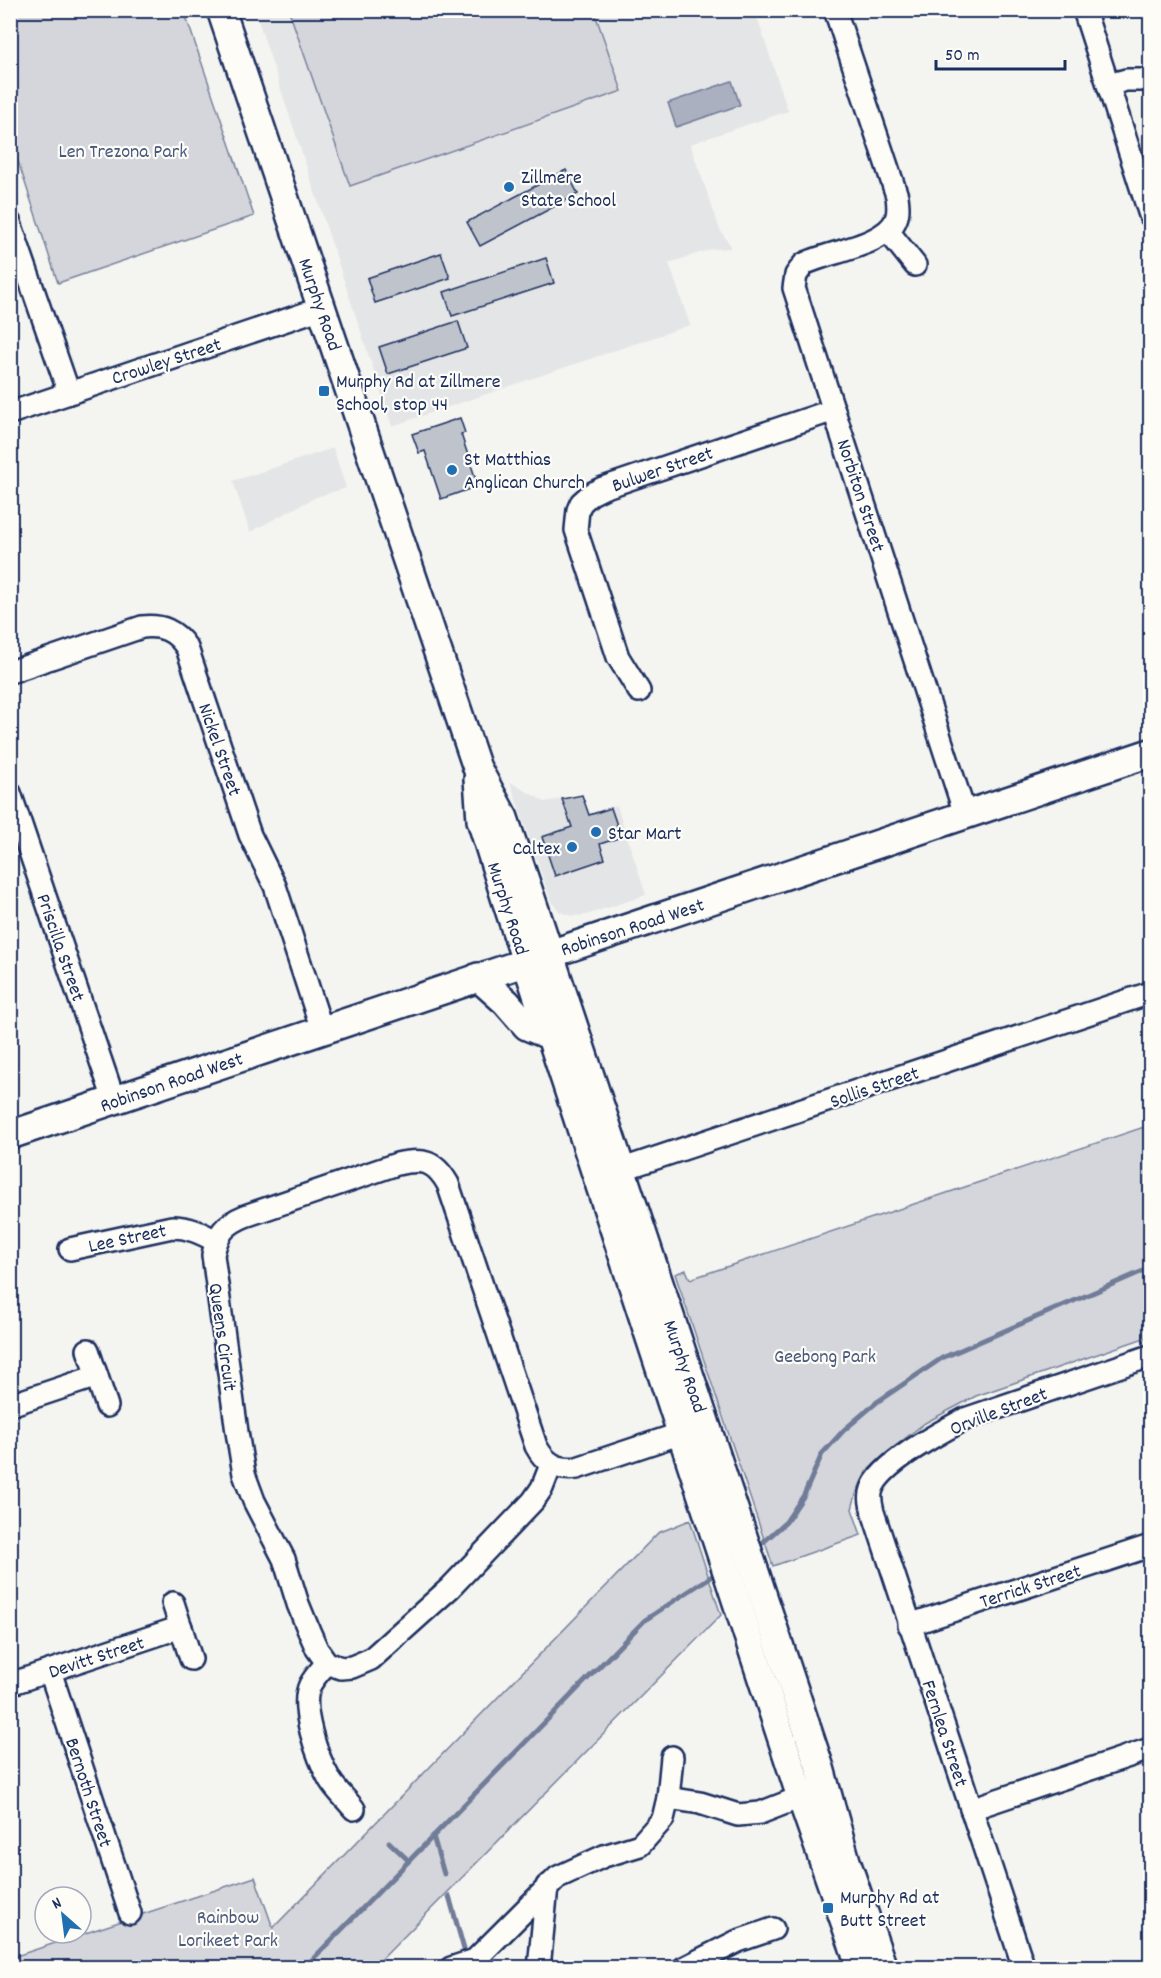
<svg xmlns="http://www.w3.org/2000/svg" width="1161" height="1978" font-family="Dekko,sans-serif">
<rect width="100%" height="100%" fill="#f4f4f1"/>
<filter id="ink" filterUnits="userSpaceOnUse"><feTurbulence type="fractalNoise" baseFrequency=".0167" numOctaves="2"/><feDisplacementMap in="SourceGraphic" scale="12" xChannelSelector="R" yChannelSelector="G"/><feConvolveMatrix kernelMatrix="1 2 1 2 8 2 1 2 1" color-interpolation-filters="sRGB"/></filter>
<g filter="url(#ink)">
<!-- built -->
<g fill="#e4e5e6">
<polygon points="255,11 755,11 788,111 690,144 720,230 730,245 730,248 712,249 669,263 690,325 392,426"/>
<polygon points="333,448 346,488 316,497 250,532 233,481"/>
<polygon points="510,782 545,802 582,795 589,815 617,806 646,895 586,915 572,916 560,912 551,901"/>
</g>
<!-- green -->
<g fill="#d4d6db" stroke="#78829c" stroke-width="1.5">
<polygon points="10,11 184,11 254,216 58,283 11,140"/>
<polygon points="289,11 594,11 622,91 350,186"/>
<polygon points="1150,1125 1150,1336 976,1396 925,1423 885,1454 866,1472 856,1494 852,1509 861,1535 773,1566 675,1274 686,1270 690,1279"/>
<polygon points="690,1520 721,1615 374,1967 11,1968 10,1958 255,1877 273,1928 658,1533"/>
</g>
<!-- water -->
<polygon fill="#aab0bf" stroke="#717c98" stroke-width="1.5" points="732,81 740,105 676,127 668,103"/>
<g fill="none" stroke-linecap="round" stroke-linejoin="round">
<!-- stream -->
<g stroke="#717c98" stroke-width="5">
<polyline points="761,1544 786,1522 804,1495 822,1454 844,1430 877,1402 942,1358 1150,1268"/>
<polyline points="433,1836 444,1874"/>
<polyline points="389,1842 409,1861"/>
<polyline points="449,1896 465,1953"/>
<polyline points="304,1968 645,1620 712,1576"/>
</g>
</g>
<!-- building -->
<g fill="#bfc3cc" stroke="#1b2f5e" stroke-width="1.5">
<polygon points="566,170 578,194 480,246 467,222"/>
<polygon points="441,253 450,278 375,303 367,278"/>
<polygon points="546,258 554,283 452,316 444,292"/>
<polygon points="458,321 467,348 388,374 379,347"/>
<polygon points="460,418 465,433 461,434 478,486 441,499 425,451 419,453 412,434"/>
<polygon points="582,795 589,815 611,808 621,837 600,844 605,859 555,876 542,837 572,827 562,799"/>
</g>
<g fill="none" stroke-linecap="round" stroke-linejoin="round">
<!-- minor casing -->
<g stroke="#1b2f5e" stroke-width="26">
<g id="minor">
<path d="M835,10L897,196C898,204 899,212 896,219C887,245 827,252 804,264L796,275L794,288L965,814"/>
<polyline points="1084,10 1150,215"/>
<polyline points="1108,85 1126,80 1150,80"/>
<polyline points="10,223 69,393"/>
<polyline points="888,231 915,265"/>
<polyline points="10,413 322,308"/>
<path d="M10,672L142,627C162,625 175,630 187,648L250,835L275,886L322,1030"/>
<polyline points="639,691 618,657 576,530 578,510 581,503 591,494 603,488 834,410"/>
<polyline points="10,793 114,1100"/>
<polyline points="608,1174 1150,993"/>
<path d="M70,1249L172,1227C189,1227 201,1233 216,1241"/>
<polyline points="88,1350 107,1406"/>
<polyline points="10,1405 97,1376"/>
<path d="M551,1465L542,1488L533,1501L450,1588L371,1659L352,1667L341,1668L327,1663L317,1649L309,1631L298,1604L284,1559L254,1501L244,1474L237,1432L213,1255C217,1234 225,1224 245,1216L397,1164C423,1158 435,1161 448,1184L536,1446C545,1463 557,1471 577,1468L694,1429"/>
<polyline points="173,1603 191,1659"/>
<polyline points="909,1625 1150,1546"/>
<path d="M327,1663C321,1670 314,1677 310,1685C299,1707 318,1759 330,1780C336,1790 346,1799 354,1809"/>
<polyline points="50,1671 130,1913"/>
<polyline points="10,1684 181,1627"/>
<polyline points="668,1798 700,1803 738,1815 760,1813 801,1797"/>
<polyline points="971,1809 1150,1749"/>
<polyline points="451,1968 475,1960 558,1877 604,1856 640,1845 663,1819 668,1798 672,1757"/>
<polyline points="539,1968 547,1886"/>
<polyline points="684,1968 738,1941 773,1929"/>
<path d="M1024,1968L873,1512C871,1504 869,1497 872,1489C881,1463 941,1432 965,1419L1150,1356"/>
</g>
</g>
<!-- major casing -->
<g stroke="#1b2f5e" stroke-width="32">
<g id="major">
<polyline points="221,10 477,768 504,818 537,916 820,1768 846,1861 883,1968"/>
<polyline points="478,779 481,820 505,897 801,1797 861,1968"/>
<polyline points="478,977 506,1002 527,1026 551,1036"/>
<polyline points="10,1135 1150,753"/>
</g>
</g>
<!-- minor -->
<use href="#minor" stroke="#fdfcf7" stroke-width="21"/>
<!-- major -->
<use href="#major" stroke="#fdfcf7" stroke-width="27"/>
</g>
</g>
<!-- markers -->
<g fill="#1f6fb2" stroke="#fdfcf7" stroke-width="2">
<circle cx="509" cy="187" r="6"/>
<rect x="318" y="385" width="12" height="12" rx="3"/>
<circle cx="452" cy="470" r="6"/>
<circle cx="596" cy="832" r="6"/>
<circle cx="572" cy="847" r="6"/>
<rect x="822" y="1902" width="12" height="12" rx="3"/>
</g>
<g text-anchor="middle" stroke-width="4.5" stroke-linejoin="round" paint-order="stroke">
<!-- park labels -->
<g font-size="20" fill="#49597d" stroke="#fdfcf7">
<text x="123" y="157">Len Trezona Park</text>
<text x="825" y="1362">Geebong Park</text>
<text x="228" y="1923">Rainbow<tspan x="228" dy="23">Lorikeet Park</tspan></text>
</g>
<!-- poi labels -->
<g font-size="20" fill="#1b2f5e" stroke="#fdfcf7" text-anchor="start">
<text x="521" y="183">Zillmere<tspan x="521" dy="23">State School</tspan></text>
<text x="336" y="387">Murphy Rd at Zillmere<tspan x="336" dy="23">School, stop 44</tspan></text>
<text x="464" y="465">St Matthias<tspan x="464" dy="23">Anglican Church</tspan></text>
<text x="608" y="839">Star Mart</text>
<text x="560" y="854" text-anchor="end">Caltex</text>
<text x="840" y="1903">Murphy Rd at<tspan x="840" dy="23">Butt Street</tspan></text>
</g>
<!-- street labels -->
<g font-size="20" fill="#1b2f5e" stroke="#fdfcf7">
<text transform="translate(321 304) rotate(71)" y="7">Murphy Road</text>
<text transform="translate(166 360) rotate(-18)" y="7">Crowley Street</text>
<text transform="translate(662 468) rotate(-19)" y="7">Bulwer Street</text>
<text transform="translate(862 495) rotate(72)" y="7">Norbiton Street</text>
<text transform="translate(221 749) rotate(71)" y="7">Nickel Street</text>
<text transform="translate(509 908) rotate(72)" y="7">Murphy Road</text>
<text transform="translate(632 926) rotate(-18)" y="7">Robinson Road West</text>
<text transform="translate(62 947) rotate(71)" y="7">Priscilla Street</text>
<text transform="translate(171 1081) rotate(-19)" y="7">Robinson Road West</text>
<text transform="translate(874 1086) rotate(-19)" y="7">Sollis Street</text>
<text transform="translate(127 1237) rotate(-12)" y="7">Lee Street</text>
<text transform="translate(224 1337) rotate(82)" y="7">Queens Circuit</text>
<text transform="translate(686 1366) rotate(71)" y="7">Murphy Road</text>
<text transform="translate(998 1410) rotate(-21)" y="7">Orville Street</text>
<text transform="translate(1030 1585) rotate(-18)" y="7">Terrick Street</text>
<text transform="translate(96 1656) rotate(-18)" y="7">Devitt Street</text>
<text transform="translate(946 1733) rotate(72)" y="7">Fernlea Street</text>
<text transform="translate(90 1792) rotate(72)" y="7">Bernoth Street</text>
</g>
</g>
<!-- margin -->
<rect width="1161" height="1978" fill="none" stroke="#fdfcf7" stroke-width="36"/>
<rect x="18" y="18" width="1125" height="1942" fill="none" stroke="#1b2f5e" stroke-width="2" filter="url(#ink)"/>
<!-- north arrow -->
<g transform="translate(63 1915) rotate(332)"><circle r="28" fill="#fdfcf7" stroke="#a3aaba" stroke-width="1.5"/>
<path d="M0-4.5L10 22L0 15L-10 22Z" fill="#1f6fb2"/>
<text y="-9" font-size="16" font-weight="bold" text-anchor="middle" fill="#1b2f5e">N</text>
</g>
<!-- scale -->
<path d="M936 60v9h129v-9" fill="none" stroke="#1b2f5e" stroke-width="3"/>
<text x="945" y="60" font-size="18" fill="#1b2f5e" stroke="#fdfcf7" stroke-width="4.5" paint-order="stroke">50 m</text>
</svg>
